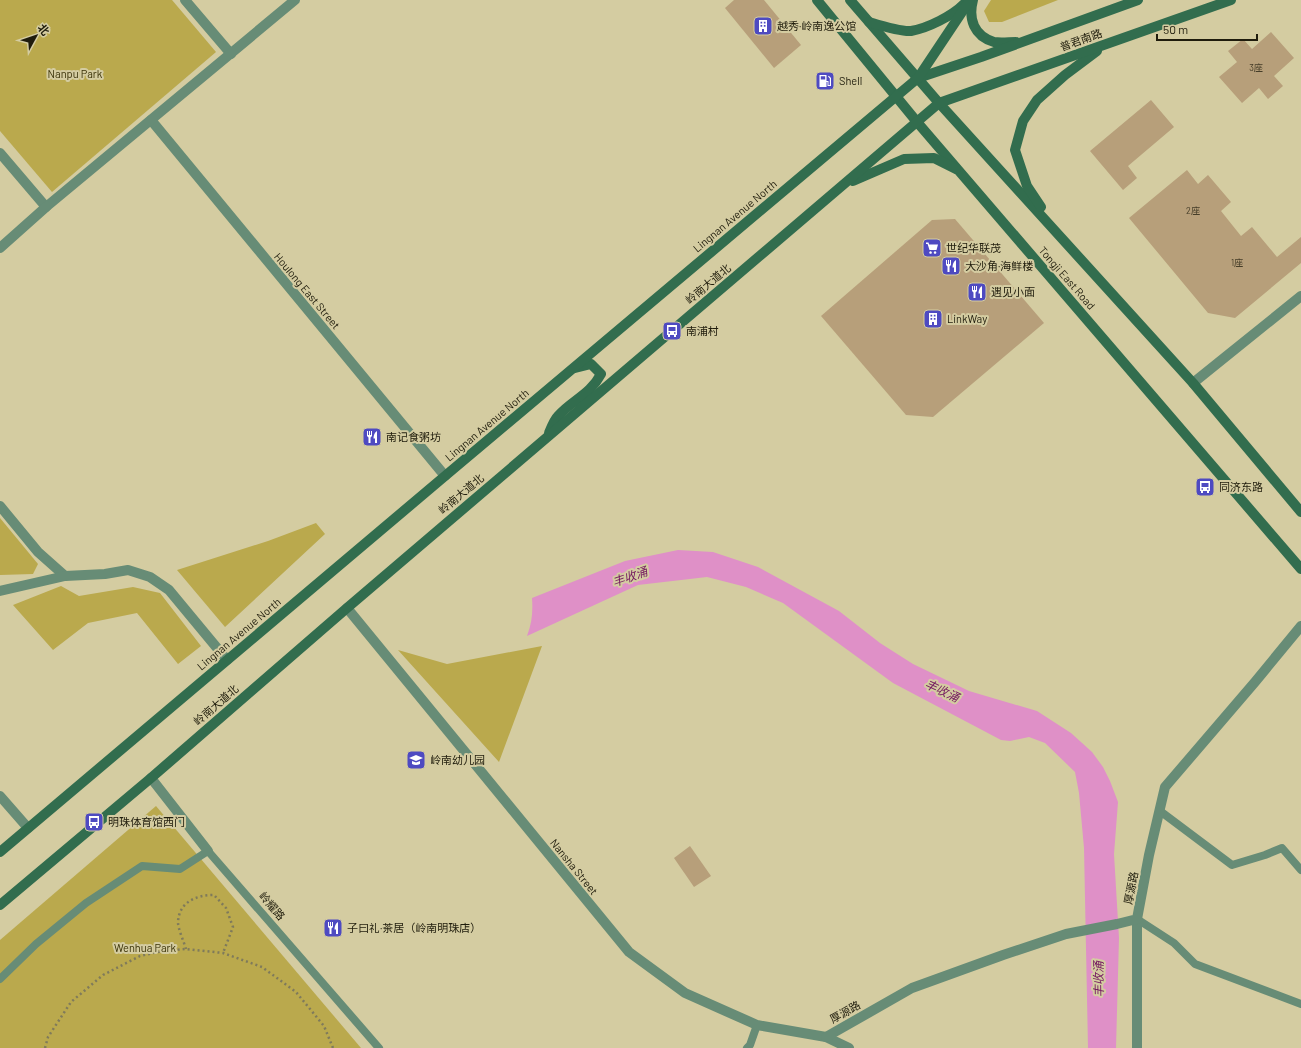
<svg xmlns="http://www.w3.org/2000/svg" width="1301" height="1048" font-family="Barlow,'Noto Sans SC',sans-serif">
<rect width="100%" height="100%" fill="#d4cca1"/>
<!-- green -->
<g fill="#baa94d">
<polygon points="0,0 172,0 216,52 52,192 0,131"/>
<polygon points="991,0 1058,0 1002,22 989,22 984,11"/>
<polygon points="0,518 38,564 33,574 0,575"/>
<polygon points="316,523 325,534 225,627 177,570 268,541"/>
<polygon points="61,586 79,596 133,587 160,593 201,646 178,664 137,613 88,623 53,650 13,605"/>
<polygon points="542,646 499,762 398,650 447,664"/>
<polygon points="156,806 361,1048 0,1048 0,940"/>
</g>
<!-- water -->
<path fill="#df90c7" d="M678,550L713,552L758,567L839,611L880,643L913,664L969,691L1037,711L1071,733L1092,752L1103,767L1110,781L1118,802L1114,854L1119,938L1116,1048H1088L1084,848L1079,793L1075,772L1045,743L1029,737L1010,741L1001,740L893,683L783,603L746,587L707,577L638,585L527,636C532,623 533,612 532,598L625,561Z"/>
<!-- building -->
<g fill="#b79f7a">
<polygon points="734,0 764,0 801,45 774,68 725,8"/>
<polygon points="1271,32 1294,58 1274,76 1283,86 1268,99 1259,88 1242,103 1219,77 1237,62 1228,51 1243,39 1252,49"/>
<polygon points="1151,100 1174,127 1128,166 1137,178 1123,190 1090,151"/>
<polygon points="1187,170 1198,184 1208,175 1231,202 1221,211 1241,236 1252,227 1277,257 1301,237 1301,263 1235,318 1208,313 1129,218"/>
<polygon points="955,219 1044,323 933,417 906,415 821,316 932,220"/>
<polygon points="690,846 711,876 694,887 674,858"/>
</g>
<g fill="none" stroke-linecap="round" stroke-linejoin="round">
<!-- path -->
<g stroke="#7f7a5b" stroke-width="2.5" stroke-dasharray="2 3" stroke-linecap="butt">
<path d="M186,949C184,942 178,929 178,922C179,902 196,895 214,895L226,908L233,927L223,953"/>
<polyline points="45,1048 48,1037 71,1002 103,975 140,956 162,951 186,949 223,953 262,967 296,992 324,1026 333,1048"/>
</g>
<!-- service -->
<g stroke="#678c76" stroke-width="8">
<polyline points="1160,811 1232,865 1265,855 1282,848 1301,870"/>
<polyline points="1137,919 1174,943 1195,964 1301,1004"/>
<polyline points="0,979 36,944 86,903 142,866 180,869 208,851 379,1048"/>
<polyline points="747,1048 750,1045 757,1025"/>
</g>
<!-- minor -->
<g stroke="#678c76" stroke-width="10">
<polyline points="0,506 38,552 65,576"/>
<polyline points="0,591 65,576 105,574 128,570 150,577 169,590 227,660"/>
<polyline points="0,796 28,828"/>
<polyline points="1137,919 1137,1048"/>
</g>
<!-- tertiary -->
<g stroke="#678c76" stroke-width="10">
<polyline points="185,0 231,54"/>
<polyline points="151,120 445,476"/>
<polyline points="0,153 46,207"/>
<polyline points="0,248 46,207 295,0"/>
<polyline points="1193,383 1301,296"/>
<polyline points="347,608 629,952 685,993 757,1025 826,1037 849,1048"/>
<polyline points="151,778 208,851"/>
<polyline points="826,1037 912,988 1003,955 1066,934 1117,924 1137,919 1149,855 1165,787 1255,682 1301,626"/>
</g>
<!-- secondary -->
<g stroke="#326d4e" stroke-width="10">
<polyline points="817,0 917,122 1301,569"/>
<polyline points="850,0 939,103 1193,383 1301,512"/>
<path d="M973,0C968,19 974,36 994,42C1001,43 1009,42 1016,42"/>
<path d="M869,22C879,25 901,32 911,31C928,28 952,16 964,4"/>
<polyline points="918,78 981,57 1138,0"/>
<polyline points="853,181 904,159 934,158 956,169"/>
<polyline points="1041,207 1027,186 1015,150 1023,121 1037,100 1065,75 1097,51"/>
<path d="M549,433C551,428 554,420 558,416C572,400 590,395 601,374L591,364L575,368"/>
<polyline points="0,852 445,476 918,78 970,0"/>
<polyline points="0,905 151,778 347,608 939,103 1231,0"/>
</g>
</g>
<!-- icons -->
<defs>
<g id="building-square" transform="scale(1)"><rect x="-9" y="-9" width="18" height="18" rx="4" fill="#4e4ac1" stroke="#d4cca1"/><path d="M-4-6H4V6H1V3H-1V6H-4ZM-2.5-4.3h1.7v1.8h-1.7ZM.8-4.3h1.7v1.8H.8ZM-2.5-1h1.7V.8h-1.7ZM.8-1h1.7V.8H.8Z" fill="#fff"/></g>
<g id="fuel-square" transform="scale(1)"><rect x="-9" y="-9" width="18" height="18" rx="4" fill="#4e4ac1" stroke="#d4cca1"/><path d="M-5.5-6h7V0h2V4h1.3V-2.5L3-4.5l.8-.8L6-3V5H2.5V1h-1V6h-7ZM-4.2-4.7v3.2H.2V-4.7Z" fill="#fff"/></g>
<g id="supermarket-square" transform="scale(1)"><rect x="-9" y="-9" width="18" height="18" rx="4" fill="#4e4ac1" stroke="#d4cca1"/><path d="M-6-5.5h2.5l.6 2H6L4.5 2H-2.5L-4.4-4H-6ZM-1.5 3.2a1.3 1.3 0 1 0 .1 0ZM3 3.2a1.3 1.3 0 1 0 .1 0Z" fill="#fff"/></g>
<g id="restaurant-square" transform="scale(1)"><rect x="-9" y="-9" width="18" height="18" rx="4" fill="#4e4ac1" stroke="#d4cca1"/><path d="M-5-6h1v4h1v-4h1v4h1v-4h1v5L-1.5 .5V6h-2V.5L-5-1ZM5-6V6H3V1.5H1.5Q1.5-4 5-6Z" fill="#fff"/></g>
<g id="bus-square" transform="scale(1)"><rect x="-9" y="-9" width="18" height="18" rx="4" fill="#4e4ac1" stroke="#d4cca1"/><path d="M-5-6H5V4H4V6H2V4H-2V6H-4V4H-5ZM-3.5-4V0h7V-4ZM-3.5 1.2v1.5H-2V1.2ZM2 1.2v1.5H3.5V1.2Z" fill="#fff"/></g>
<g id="school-square" transform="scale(1)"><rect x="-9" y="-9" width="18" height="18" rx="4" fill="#4e4ac1" stroke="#d4cca1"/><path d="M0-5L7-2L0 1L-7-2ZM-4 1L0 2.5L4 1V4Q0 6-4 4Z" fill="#fff"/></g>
</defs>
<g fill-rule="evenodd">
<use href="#building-square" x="763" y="26"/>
<use href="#fuel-square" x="825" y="81"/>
<use href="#supermarket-square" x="932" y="248"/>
<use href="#restaurant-square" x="951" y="266"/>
<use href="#restaurant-square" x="977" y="292"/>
<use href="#building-square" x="933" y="319"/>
<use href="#bus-square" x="672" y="331"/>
<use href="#restaurant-square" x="372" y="437"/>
<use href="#bus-square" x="1205" y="487"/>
<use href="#school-square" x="416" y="760"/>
<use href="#bus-square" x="94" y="822"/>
<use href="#restaurant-square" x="333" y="928"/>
</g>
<g text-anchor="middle" stroke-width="4" stroke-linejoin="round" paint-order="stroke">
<!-- number labels -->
<g font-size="9" fill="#453d28">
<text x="1256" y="71">3座</text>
<text x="1193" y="214">2座</text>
<text x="1237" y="266">1座</text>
</g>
<!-- poi labels -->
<g font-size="11" fill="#1f1c0c" stroke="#d4cca1" text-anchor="start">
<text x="777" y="30">越秀·岭南逸公馆</text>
<text x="839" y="85">Shell</text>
<text x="946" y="252">世纪华联茂</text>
<text x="965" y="270">大沙角·海鲜楼</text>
<text x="991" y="296">遇见小面</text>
<text x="947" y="323">LinkWay</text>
<text x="686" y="335">南浦村</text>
<text x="386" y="441">南记食粥坊</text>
<text x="1219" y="491">同济东路</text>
<text x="430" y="764">岭南幼儿园</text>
<text x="108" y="826">明珠体育馆西门</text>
<text x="347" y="932">子曰礼·茶居（岭南明珠店）</text>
</g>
<!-- street labels -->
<g font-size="11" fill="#1f1c0c" stroke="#d4cca1">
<text transform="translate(1081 40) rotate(-20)" y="4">普君南路</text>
<text transform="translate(735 216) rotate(-40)" y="4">Lingnan Avenue North</text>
<text transform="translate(1067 278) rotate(49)" y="4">Tongji East Road</text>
<text transform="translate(708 284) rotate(-40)" y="4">岭南大道北</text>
<text transform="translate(307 291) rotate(50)" y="4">Houlong East Street</text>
<text transform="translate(487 425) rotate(-40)" y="4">Lingnan Avenue North</text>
<text transform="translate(461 494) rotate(-40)" y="4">岭南大道北</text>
<text transform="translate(239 634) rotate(-40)" y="4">Lingnan Avenue North</text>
<text transform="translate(216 705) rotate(-41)" y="4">岭南大道北</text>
<text transform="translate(574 867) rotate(51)" y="4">Nansha Street</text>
<text transform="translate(1131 888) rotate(-79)" y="4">厚源路</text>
<text transform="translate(272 906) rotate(49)" y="4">岭耀路</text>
<text transform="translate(845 1012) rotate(-29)" y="4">厚源路</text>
</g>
<!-- park labels -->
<g font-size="11" fill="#393107" stroke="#d4cca1">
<text x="75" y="78">Nanpu Park</text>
<text x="145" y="952">Wenhua Park</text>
</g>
<!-- water labels -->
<g font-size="12" font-style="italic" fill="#73175f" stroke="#d4cca1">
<text transform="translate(630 577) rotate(-19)" y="4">丰收涌</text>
<text transform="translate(942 691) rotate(25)" y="4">丰收涌</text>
<text transform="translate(1099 979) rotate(-91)" y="4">丰收涌</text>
</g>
</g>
<!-- north arrow -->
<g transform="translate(36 36) rotate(50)" stroke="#d4cca1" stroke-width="3" paint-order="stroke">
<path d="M0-3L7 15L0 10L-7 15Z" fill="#1f1c0c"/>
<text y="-6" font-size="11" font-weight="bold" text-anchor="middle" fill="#1f1c0c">北</text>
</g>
<!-- scale -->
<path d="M1157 34v6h100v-6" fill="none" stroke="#1f1c0c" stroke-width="2"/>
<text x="1163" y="34" font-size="12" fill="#1f1c0c" stroke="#d4cca1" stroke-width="3" paint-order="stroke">50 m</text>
</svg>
